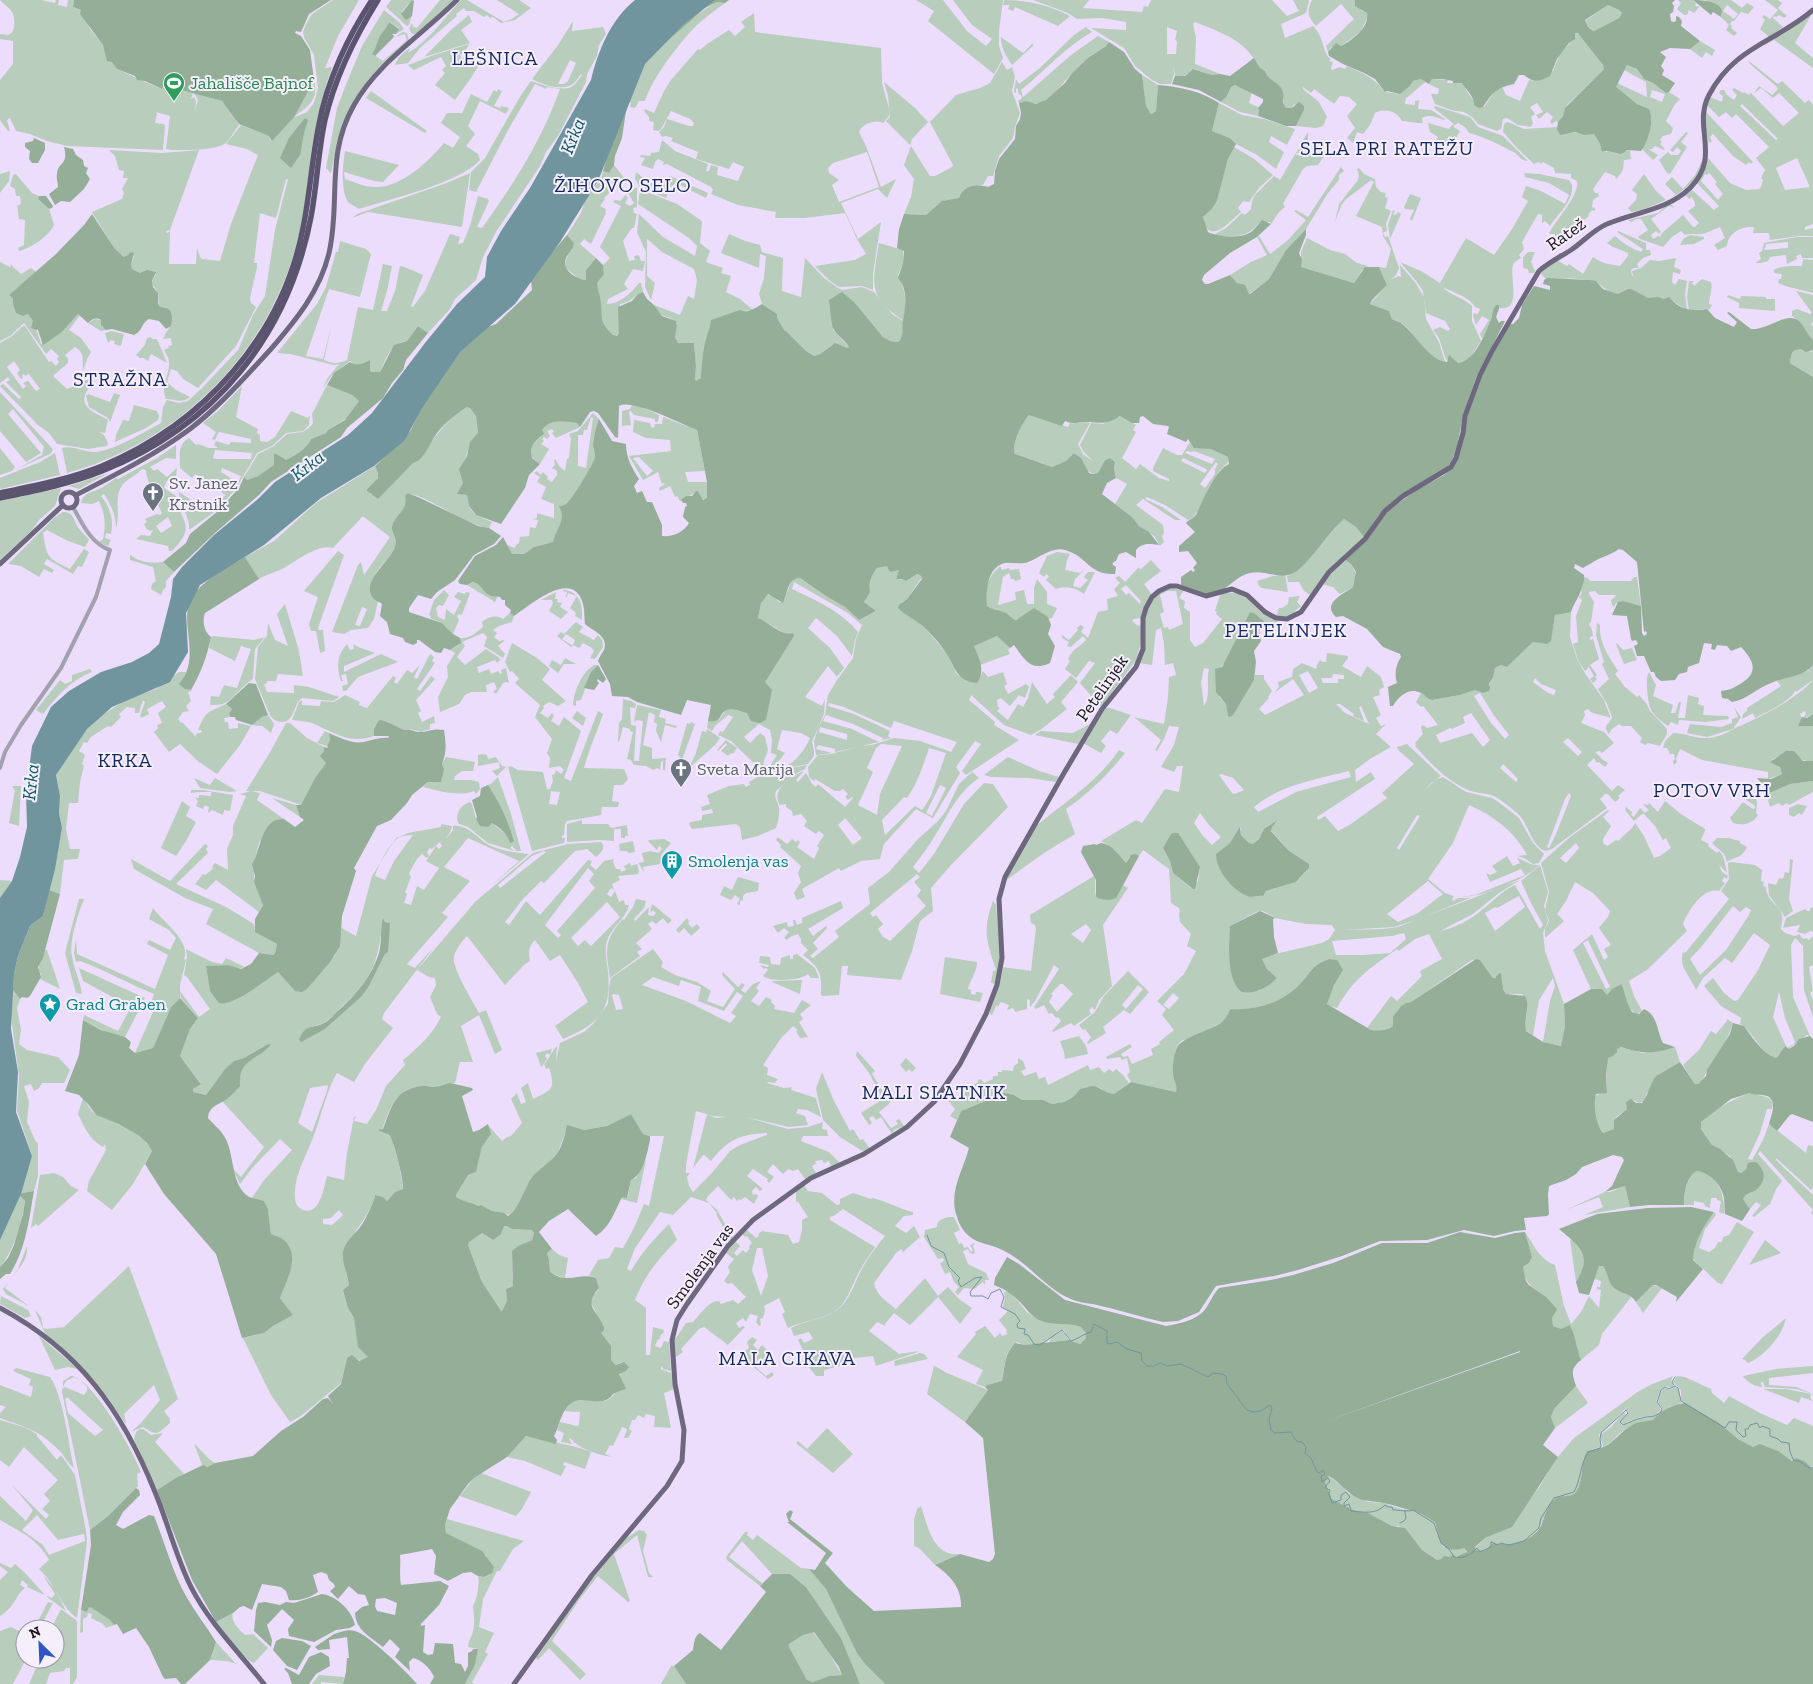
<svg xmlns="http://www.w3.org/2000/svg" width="1813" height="1684" font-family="'Zilla Slab',serif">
<rect width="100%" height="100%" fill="#ecddfd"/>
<!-- green -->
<g fill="#b8cdbb" fill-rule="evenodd">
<path d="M0,0H41L55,3L56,0H59L58,5L67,7L68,0H74L73,7L81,10L90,29L103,45L117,69L161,89L162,85L193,93L191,99L194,97L196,101L195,110L198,100L194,93L222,101L230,110L239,125C235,130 231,137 227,142C218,151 184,150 171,150L166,149L170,116L156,112L157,114L155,123L164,124L165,126L163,150L67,146L47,141L30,134L16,131L10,118L7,120L10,131H8L0,120V80L13,64V41L0,39V34C2,34 7,35 8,35C17,32 15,17 12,12C9,7 3,4 0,0Z"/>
<path d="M333,0H359L338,36L325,68L332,67C324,91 317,116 313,141C308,176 306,211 296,246C266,356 177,443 67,473L62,448C73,445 85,453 97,452C119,448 142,433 161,423L163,407L167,400L179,403L188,401L203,387L238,350L253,315L265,296L275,230L288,179H286L276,218L260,213L254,263H257V267L250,298L251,303L256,307L236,346L198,388L183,379L177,371L171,369L167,382L176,390L190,397C181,404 176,399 166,399C160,387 170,374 169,362C169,358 166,354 164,350L169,348L168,346L172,345L171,338L163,339C171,321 176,328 165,307H160C158,302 159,299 158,294C155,283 148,288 156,274L141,273L132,269L131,264L134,256L130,252L128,255L124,257L115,249L92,212L122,199L124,193L122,189L128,178H123L124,171L119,170L115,156L109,150L162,153L199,150L170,230L166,231L167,233L170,231L169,264H196L197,248L200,257L202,259L220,261L231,224L258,155L247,149L226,144L241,125L269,136L271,141L290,119L307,112L314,103L318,88L314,55L304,37L303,32L306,24L312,14Z"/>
<polygon points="391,0 412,0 402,11 406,19 412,15 409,25 407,26 386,7"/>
<polygon points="440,0 455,0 416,34 412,34 409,29 412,23 413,27 417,28"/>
<path d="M461,0H467L504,22L512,19L519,14L497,0H519L531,8L515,20L501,23L493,17L490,18L487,15L484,17L474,11H466L464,8L456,14L457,16L420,48L408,63L395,65C397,58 403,53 410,48L408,53C430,40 444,18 461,0Z"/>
<polygon points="916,0 943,0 967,31 986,46 992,39 972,25 953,0 1003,0 999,31 999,46 1003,58 994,74 928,21 934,11"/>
<path d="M1004,0C1028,0 1049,5 1070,16L1058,26L1015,7L1013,11L1008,9L1010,5H1003Z"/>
<path d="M1033,0H1089L1083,8L1142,12L1144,6L1148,7L1151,0H1272L1287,16L1299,11L1293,0H1308L1309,1L1306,13L1281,24L1285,38L1313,26C1325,38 1321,50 1331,60L1329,61L1333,62L1331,68L1332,70L1340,67L1345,69L1347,66C1365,75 1371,75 1385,92L1400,94L1410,86L1413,81L1421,79L1426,82C1418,87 1413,94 1406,98L1405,104L1415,105V101L1419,100L1418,109L1431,110L1445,119L1444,120C1436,117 1429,114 1422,118L1423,123C1417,124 1408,121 1402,121C1397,111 1385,108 1375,113L1370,125L1363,134L1357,132L1353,143L1347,138L1355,128L1347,116L1357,104L1349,97L1340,96L1334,104L1314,89L1311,93L1303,87V89L1319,102L1327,117L1323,126L1316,128L1296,126L1304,110L1294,104L1292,108H1286C1281,100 1285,96 1282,91C1279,84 1272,82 1268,78C1259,70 1255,58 1247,50C1234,36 1212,29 1195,22L1193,24L1196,37L1195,64L1220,74L1212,75L1194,69C1186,73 1185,79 1175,76L1173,64L1174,74L1171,84H1160L1152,80L1135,66L1124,48L1091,28L1126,30V22L1102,18L1077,19L1068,13ZM1167,27L1177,31L1175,40L1177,41L1176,54H1167Z"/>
<path d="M1312,0H1355L1361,10L1367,13L1368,17L1360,32L1341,46L1331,47L1328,52L1326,46L1354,19L1341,4L1316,26C1308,17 1306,11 1312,0Z"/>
<polygon points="1678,0 1693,0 1696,3 1695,5 1697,7 1701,5 1694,13 1689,10 1687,15 1684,15 1677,9 1681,3"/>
<path d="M1705,0H1731L1742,8L1747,3L1754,7L1748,14L1741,12L1734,21H1732L1730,24L1732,26L1731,28L1737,33L1734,36L1726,30L1729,25L1721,17L1723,14ZM1727,5L1738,14L1734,19L1723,11Z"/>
<polygon points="1765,0 1778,0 1782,3 1778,8 1787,16 1784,18 1779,15 1776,17 1774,16 1773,18 1783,27 1769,37 1760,29 1765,20 1762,17 1764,15 1770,19 1778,10"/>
<path d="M717,2L725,3C715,10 706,17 697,25C680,42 652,78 645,101H639L635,108L630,107L631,103L629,102C634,92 635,79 640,69C650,51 699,11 717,2Z"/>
<polygon points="1608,5 1619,10 1622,13 1619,18 1594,31 1586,24 1585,21"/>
<path d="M384,10L399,22L404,29L396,34L399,28L389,22L388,27L382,33L373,54L383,61L407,40L405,34L395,37L403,32L407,33L409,41C401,49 391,55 383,63C348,100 341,125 331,173L326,168L337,108L347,82L362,46Z"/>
<polygon points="1813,12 1795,43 1813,58 1813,68 1774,40 1765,45 1764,44"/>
<path d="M754,13L755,32L881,48L882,83L890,112L889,116L883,123C875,119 862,124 859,132L866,146L881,187L896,179L887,198L878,189L841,203L858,239L881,222L873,273V290L862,286L839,287L830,281L815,266L855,260L866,254L857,239L845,213L805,218H775L776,212L738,205L711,194L713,190L711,187L667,164L663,165L664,162L658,159L655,162L653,169L641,165L645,158L640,157L641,155L650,156L651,153L659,152L662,140L675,151L708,164L706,171H709L711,165L718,167L717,175L738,181L744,167L733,162L729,169L696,159L698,152L671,141L673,138L666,136L662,137L659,132L664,127L667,119L689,126H693L694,123L690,119L671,111L661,129L658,131L653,130L654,122L649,121V117L644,111L645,109L654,113L664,91L671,80L698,49L700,50L707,44L729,30L735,36L745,27L741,22ZM867,152L879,187L839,202L832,185L839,180L829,173L828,168L833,163Z"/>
<polygon points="469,15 472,22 461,30 470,43 424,57 452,29"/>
<path d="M573,21L572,31L603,27L606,34L599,45L597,56L587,74L586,82L558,136L546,152L540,166L496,232L483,257L476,280L455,299L450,309L428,333L418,326L407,341C391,343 386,358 380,372H372L369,371L370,363L368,361L361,364L355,365L350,361L332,375L323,388L327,379L339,364L334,365L290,354L277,353L317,304L326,287L336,252H338L340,241L366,249L371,254L360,297L329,289L306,356L323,359L332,323L324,360C332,364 339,364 347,360L358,307L373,310L383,264L392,266L387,291L381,311H387L395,291L400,266C409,268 415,272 423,275L411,306L413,307L425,291L450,234L460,237L458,244L463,243L470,226L478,196L488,199L489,201L477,227L482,228C513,185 542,140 560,89L547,87L546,89L535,84L508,130L476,192L469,190L471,172L485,158L521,95L531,81C540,84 562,92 571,87C575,85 579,79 582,75L581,74C578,78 574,85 569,86C558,90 541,84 532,79L558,45ZM570,60L576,63L568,81L564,84H558Z"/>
<path d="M1086,27L1092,32C1065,47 1045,71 1021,90L1023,97L1071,55L1098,36L1109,42C1105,50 1097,51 1090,56C1085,61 1078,67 1073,72C1063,82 1055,96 1042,102C1034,106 1027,101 1019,103L1018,101L1021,99L1022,96L1018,93V88L1016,89V93L1014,92L1016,79L1019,84L1041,67L1074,35Z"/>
<path d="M1575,33L1580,34L1603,65L1604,69L1567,105L1563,116L1558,122L1556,121L1552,124L1550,122L1553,117L1547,112L1539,119L1536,115L1543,112L1537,103L1530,107L1535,114L1531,117L1533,123L1531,127L1518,125L1507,118L1503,119L1501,129L1497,131L1478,124L1472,117L1464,112L1451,110L1435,104L1431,94H1438L1439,89L1429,84L1432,79L1448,80L1447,83H1463C1467,93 1474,103 1484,107L1495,91L1502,87L1506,95L1520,101L1529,80L1535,81L1553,71L1560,54L1572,41Z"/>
<path d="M1001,37L1023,53L1032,44L1034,45L1012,65C1006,55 1001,49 1001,37Z"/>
<polygon points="1700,41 1715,50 1712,56 1706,52 1702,58 1690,49"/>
<polygon points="469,44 464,53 460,55 461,59 466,57 465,54 469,56 472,50 475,55 470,62 474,65 477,62 480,63 471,78 455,100 435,85 445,73 442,70 446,66 441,57 414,70 408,65 434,55"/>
<path d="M1749,61L1774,81L1778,84L1782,81L1805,103L1809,100L1813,105V224L1805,227V230L1813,228V236H1799L1770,240L1769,233H1753L1754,227C1741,226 1728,233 1727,246L1718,250L1714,245L1725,238L1720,227C1714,229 1706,234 1701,234C1695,235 1691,233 1685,235L1681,231L1672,237L1663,247L1640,239L1638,237L1648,230L1641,219H1637L1631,222L1628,220L1658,213L1669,203L1675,208L1669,206L1651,219L1661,232L1659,234L1656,231L1651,235L1653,239L1658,236L1660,237L1662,233L1683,215L1693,227H1695L1699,223L1688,211L1695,206V203L1692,197L1689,199L1686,195L1692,190L1714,210L1719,206L1697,183L1708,158L1730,183L1746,190L1759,189L1761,187L1763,180L1761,178L1765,170L1756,158L1769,147L1736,114L1732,118L1726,112L1719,117L1707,105L1710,97L1722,102L1723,96L1719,93L1721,90H1724L1727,95L1734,100L1737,95L1732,90L1734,88L1743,93L1744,92L1749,95L1751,93L1783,126L1799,113L1779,93L1773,98L1761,88L1754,93L1759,86L1772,95L1778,89L1776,86L1750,64ZM1742,104L1778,139L1776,140L1740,106ZM1797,158L1810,187L1785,190L1776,168ZM1709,173L1717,182L1715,184L1723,194L1718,200L1701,181L1705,174L1707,175Z"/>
<path d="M1002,62L1007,70L1012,67L1015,77L1012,91L1020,113L1015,127L1013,138L999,156L993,176H988L983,185C970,187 963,185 959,198L948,201L945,200L926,215L904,214L911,197L914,179L904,165L911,146L930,176H935L952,167L953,165L930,122L956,95L980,88L990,83Z"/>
<path d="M1628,64L1637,69L1644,79L1653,83L1666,93L1669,92L1680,99L1675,104L1666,121L1673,128L1671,134L1663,136L1660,140L1662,142L1660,144L1665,149L1664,150L1655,146L1652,149H1648L1658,155L1653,160L1642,149C1648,140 1655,120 1649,109L1637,104L1615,87L1617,83L1647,97L1646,82L1624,70ZM1652,90L1665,94L1662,102L1650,97Z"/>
<polygon points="1142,75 1158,85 1156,111 1152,114 1147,111 1146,107"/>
<path d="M314,80C319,99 309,106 295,116Z"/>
<polygon points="884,82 915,108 928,122 912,139 910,145 886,121 890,117 888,96"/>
<polygon points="1235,85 1252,92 1249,103 1258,107 1259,113 1258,116 1240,112 1221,102 1227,96 1231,87"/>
<path d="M498,89L502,91L494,106L500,108L501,106L509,108L506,114L480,101L468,126L475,134L466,146L478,154L480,160C460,183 390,199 359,209C356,207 352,205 349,203C340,193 343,163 345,151L399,165L383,182L374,181L344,172L345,179C354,182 365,187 374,187C400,189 429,161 444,143L453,148L460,137L441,123L447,113H462L471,94L487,102L494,90L497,92Z"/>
<polygon points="371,91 427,131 425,133 366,98"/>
<polygon points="1219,103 1242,115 1264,119 1295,129 1287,145 1271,136 1269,142 1284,152 1276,169 1257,155 1236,144 1230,138 1212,131"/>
<path d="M1435,106L1470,117L1478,127L1503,136L1528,161C1522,161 1520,157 1515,153C1500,145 1485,137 1469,133L1465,127L1458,123L1455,125L1434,108Z"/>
<polygon points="1705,111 1753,162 1751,164 1749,162 1746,165 1733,156 1713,134 1710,137 1712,141 1709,143 1706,129"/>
<path d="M1508,122L1524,129L1557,127L1560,134C1572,131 1583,133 1594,134L1600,144L1602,152L1613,151L1617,154L1630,150L1631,159L1624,160C1623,172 1623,171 1616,179L1615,176L1605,172L1593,189L1595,193H1598L1599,196L1593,200L1592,207L1596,209L1593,211L1592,210L1588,215L1589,216L1558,243L1555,242V234H1549C1555,220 1580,196 1577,181L1571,178V174L1555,173L1554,168L1543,162L1541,164L1539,162L1534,164L1517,148L1503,132L1504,124Z"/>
<polygon points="1428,123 1449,129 1453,124 1455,128 1460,131 1452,145 1453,149 1435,144 1438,137 1430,132"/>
<path d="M1308,132V145L1304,152L1309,154L1314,149L1318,152L1323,144V150L1327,152L1318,165L1307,166L1303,169L1284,202L1283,204L1285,207L1279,212L1271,224L1270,222H1260C1246,238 1237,237 1217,236L1215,234L1226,228L1242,213L1245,215L1251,209L1252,201L1255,195L1274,176L1280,180L1295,154L1300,156L1302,153H1296L1303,144V140Z"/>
<polygon points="1686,132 1688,133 1681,142 1687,147 1670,174 1667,173 1659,160 1668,152 1671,155 1678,155 1681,151 1677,147 1673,152 1670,150"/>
<path d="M1234,147L1253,158L1273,175L1259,188L1249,202L1243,201L1238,208L1241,212C1228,223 1208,247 1203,217L1212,209L1217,201L1228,159Z"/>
<path d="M1703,159C1700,175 1689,188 1674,196L1675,194L1665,184L1672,177L1683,189L1695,175Z"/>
<path d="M614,165L625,179V181L614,188L604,198L605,199L600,206L606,209L605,212L606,213L591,244L584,239L580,244L596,258L586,270V280L579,279L566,268C563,258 572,253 574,243L567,235L581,213L586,198L601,179L603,171L609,173Z"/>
<polygon points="1341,167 1344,171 1339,175 1339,180 1328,193 1306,229 1286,250 1269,279 1249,294 1245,286 1237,283 1230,275 1251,262 1267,255 1257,237 1259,236 1270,254 1287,241 1306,220 1294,211 1296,210 1308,217"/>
<path d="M1359,168L1364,174L1375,179L1376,187L1381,192L1386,193L1385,197L1388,198L1385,208L1391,211L1386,224L1387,231L1383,233L1385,237L1388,236L1399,268L1396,275L1391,280L1398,276L1401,277L1400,265L1415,282L1424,297L1426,319L1439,342L1445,362C1428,360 1415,333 1403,324C1400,322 1395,321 1392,319L1389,311L1370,304L1387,285L1379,267L1386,268L1391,249L1383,236L1382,227L1356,216L1374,182L1371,180L1345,200L1341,206L1335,222L1339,204L1358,180L1359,175L1357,169Z"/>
<polygon points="10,171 9,181 0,193 0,174"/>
<polygon points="636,172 647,181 640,187 635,179"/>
<polygon points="470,173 462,227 368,212 352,218 357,214 444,184"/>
<path d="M1524,173L1539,174L1569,180L1572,185C1574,201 1558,214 1550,226L1545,221L1542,223V215L1538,214L1522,242L1524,249L1519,255L1521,258C1520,258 1515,262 1514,263C1507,273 1525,313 1498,308L1482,339L1480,334L1489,320L1482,316L1476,325L1473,315L1474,313L1478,314L1480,309L1475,307C1470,297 1452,292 1442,287C1450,295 1464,298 1472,306V321L1481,341L1469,359L1458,363L1448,359L1446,360L1439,338L1433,330L1440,327L1448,331L1450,329L1445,321L1426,313L1423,291L1416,281L1400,262L1421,271L1440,283L1466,238L1494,255L1512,229L1528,201L1522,197L1526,186L1541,191L1565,204L1569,195L1549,183L1525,177Z"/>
<path d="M16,174L32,193L39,196L38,199L49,209L54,225C48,237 31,248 19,251L18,248L24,245L25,220L19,219L17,206L21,204L20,196H16L15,189L10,186L13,175Z"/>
<polygon points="1644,174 1656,191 1666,200 1642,210 1631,212 1628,208 1636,200 1637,194 1632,190"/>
<polygon points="670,176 708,193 706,198 676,183 670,188 666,198 644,189 649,182 658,186 666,183"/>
<path d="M637,187V207L633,208L634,213L637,214L634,228H632L623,241L629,261L635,260L634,256L639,255L641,261H645L643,271L633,269L624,284L628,289L608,299L607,304C620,304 631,293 639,283H641L643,292C633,296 632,302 620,304L619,333L615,337C599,326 602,312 599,295C599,291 597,287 597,283L604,274L603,265L610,258L600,247L621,206L613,202L615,200L620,201L626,195L628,198L625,203L630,206L634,203L628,193Z"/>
<path d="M642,190L677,204L702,221L700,243L710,251L706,262L723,268L721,273L731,276L726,292L740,299L753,310L742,311L711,322C707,340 701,359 701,378L699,381H696L695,379L696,366L694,343H678L675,337L677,323C667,313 662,321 654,305L680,315L688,296L694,299L697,280L694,269L662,252L647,239V276L655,283L651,300L645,287L646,252L637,232L639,214L663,237L695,256L697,246L689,238L638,204L640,191Z"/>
<polygon points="1410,194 1421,198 1412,221 1410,219 1414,210 1405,209 1404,207"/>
<polygon points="1393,210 1395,211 1393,214 1395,215 1398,212 1401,214 1390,239 1388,225"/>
<path d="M1618,231L1646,243V250H1650L1651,255L1643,258L1637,264L1639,268H1634L1631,270L1632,276H1633L1632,271L1641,268L1650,260L1659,261L1676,258L1674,267L1681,270L1680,274L1673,272L1672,282L1675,285L1679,279L1687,281L1685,294L1687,310L1668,298L1664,299C1658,297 1653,299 1647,298C1640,296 1635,290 1628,289L1618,294C1606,292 1602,284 1594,281C1585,278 1556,278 1546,279L1540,273L1557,260L1567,266L1569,264L1583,274L1593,257C1603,264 1608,264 1620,266L1628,256V253L1611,246L1607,243L1615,236C1623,243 1630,248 1641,252L1643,249L1617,232Z"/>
<polygon points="729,234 745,241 760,245 762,252 783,258 782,291 801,297 805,258 824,278 838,288 842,290 862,287 874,292 892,314 903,321 902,337 898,342 890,341 883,337 855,303 831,299 829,305 832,313 833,330 849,347 847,348 833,344 820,354 814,356 806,351 787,332 785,331 777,318 777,314 762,304 759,294 764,278 766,256 760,254 759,268 721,253"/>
<polygon points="1690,235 1704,237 1704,239 1694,244 1680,245 1683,239"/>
<path d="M1797,237H1813V258H1802L1801,254L1796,256L1797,259L1787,264L1786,255L1770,257L1768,261L1761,263H1755L1761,259L1759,253L1762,251L1764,243ZM1788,242V248L1764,250L1766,244Z"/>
<polygon points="1307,238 1330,250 1345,254 1357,263 1368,266 1362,270 1354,283 1301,267 1301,252"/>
<path d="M879,243L903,250V263L898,275C905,289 908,305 903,320C866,296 873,282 879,243Z"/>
<polygon points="1528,252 1535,252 1531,262 1535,271 1534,273 1529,273 1528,269 1523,268 1523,257"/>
<path d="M1803,259L1813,260V293L1785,286L1778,283L1779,279H1781L1782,274L1774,273V270C1782,265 1793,266 1802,266Z"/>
<path d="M0,262L10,267L12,264V266L21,274L31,268L36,272L9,295L13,299V304L23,316L29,314C35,324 38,333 41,344L62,332L78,314L80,315L69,330L81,338L91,352L87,359L83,371C82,362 86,353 75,347L65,355L68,359V363L54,375V377L67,389L83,383L85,380H90C91,387 87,389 85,395C81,410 99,414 108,420L105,433L100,432L104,435L108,443L107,446L88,449L57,444L49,433L38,425L0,386L3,384L19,399L21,397L6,382L10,380L8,377L0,383V343L12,336L23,326H25L49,362L51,361L56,366L59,362L57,359L59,356L51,349L46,354L24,323L10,336L0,341ZM14,361L20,370L17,373L21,379L23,378L22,375L24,374L25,376L29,374L40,389L36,391L28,381L23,383L26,386L23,389L7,367Z"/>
<path d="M1702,279L1711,282C1713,289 1709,297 1709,304L1712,305L1709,310C1704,307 1696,311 1689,310L1687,297L1689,281H1694L1692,283L1694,286Z"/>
<polygon points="1796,291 1813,295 1813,322 1811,324 1813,327 1813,340 1807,335 1799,321 1792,316 1792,311 1797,309 1810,314 1812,313"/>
<polygon points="1728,295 1740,299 1741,296 1766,297 1766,299 1775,299 1775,311 1739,308 1739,303 1727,297"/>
<polygon points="95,319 101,320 102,325 106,330 101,331 88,323"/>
<polygon points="112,331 124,334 121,346 114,344 115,341 111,340 108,343 105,333"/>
<polygon points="151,337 152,339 157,339 167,363 151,354 148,361 144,358 140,358 136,355 145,345 147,338"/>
<path d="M1801,348L1811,352L1813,350V377L1790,363C1792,354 1790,350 1801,348Z"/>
<path d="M327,385L352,395L359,401L347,418L328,430L326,433L311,439C308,448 294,456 286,460L274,455V465L258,476L247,480L244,477L258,454L274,446L287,434L303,432L310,427L313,423L312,414Z"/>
<path d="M242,386L236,417L258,429L257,433L260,435V441L267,442L275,437L291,411L308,418L310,415L309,425L303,431L286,433L272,446L257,453L235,490L213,513L189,530C191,517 179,507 179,492L200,506L210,510L226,495L222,493V489L195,474L192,478L180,468C180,456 177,445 189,438L196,445L198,444L209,448H217V447L214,445L216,441L229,445L231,442L251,443V439L219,432L215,440L212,439L216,432L203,423L218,411ZM215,450L252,453L251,459H217L213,458ZM222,468L241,476L238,483L221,472Z"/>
<polygon points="0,392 50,446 53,450 50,454 17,469 42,455 44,447 13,409 8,414 41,453 26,462 0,431"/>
<polygon points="114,393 120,395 110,422 108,418 89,407 86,396 88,394 110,402"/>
<polygon points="134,405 157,411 159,416 158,420 146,428 115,442 116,435 123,420 129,421"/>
<polygon points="632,405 640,406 659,415 658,422 655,422 655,419 634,415 630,410 629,413 631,425 622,426 622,411 630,409"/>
<path d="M467,407L470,408L476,416L478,433L477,435C467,442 469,456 461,466L463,483L460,489V494L467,495L469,506L471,510L476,515L492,522L489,528C460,523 437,500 408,493L406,496C408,509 398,513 393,523C389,533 399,539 394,549C391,556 387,559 383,564C375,572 372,581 371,592L378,601L374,619L368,628L351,630L344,634L332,632L358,565L361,562L364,575L390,537L364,517H362L333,548C318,544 298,560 284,568C276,572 267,574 259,579L245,557L274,541L316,503L375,466L378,473V478L367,489L371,495C385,484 402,475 414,462C432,444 444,420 467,407ZM362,607L367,609L360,626L355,625Z"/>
<path d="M593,413L599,419C597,422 593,441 593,446C594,452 596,456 594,462C590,473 573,497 566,505H560C561,508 563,513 563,516C562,526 555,532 553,542L534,547L524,554H511L507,545L515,548L516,545L519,543L520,537L529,536L530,527L536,528L538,520L532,519L537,518V513L554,518V504L541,499L546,487L537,482L540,477L534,473L537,471L541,475L543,472L548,477L547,479L552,482L557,475V471L552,468L555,465L554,460L555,459L560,467L565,471L567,459L569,458L571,439L569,434L578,431ZM591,417L593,418L586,468L578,466V435H583L584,430H587Z"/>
<path d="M1029,414L1068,427L1070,423C1077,424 1083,421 1090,423L1078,444L1083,454L1094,462L1083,451L1080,445L1091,423L1103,424L1121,416L1136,425L1133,430L1136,432L1122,458L1136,469L1140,464L1159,478L1169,481V479L1153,471V468L1163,448L1177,455H1182L1190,442C1195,450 1200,447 1208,448C1215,449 1222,455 1228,457L1229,461C1226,465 1221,468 1218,473C1211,485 1200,516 1188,520L1165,505L1147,497L1145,499L1162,507L1181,520H1175L1143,499L1136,505L1163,525L1164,533L1162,536L1164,542L1160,546L1154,536L1139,526L1132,517L1115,504L1127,484L1116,478L1114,469L1115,462L1110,458L1105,460L1098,473C1084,477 1085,458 1074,453L1066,461L1052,467L1015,454C1011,444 1022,423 1029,414ZM1187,451L1192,452L1194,451L1215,459L1212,464L1185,453ZM1183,458L1206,469L1207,470L1205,473L1181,461ZM1216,462L1218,464L1215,469V474L1205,488L1200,484Z"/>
<path d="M663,417L697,430L705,471L685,472L688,482H707V498L706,500L702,499L698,491L680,501L677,496L675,497L670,486L660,491L659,488L665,484L664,483L662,484L658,472L643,480L629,456L671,451L670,440L646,438L633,432L634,420L650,423L651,427L654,428L655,424H662ZM639,457L653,471L647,476L633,458Z"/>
<path d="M561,420L577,423L580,427L556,438L552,433L554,432L552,429L547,431L550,436L547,439L544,437L542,439L544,441L541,444L549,449L540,464L531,456L532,444L542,436V430C547,423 553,422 561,420Z"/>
<path d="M176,445V459L166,458L150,467L154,471L157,469L167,477L177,468L175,487L167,480L164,488L176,496C180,524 198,524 172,551H169L168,546L136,539L141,535L150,536L153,530L150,531L146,528L144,524L147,522L145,519L157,514L160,515L162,513C158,505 145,477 146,470L142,469C137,475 129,478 123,484C113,497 121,514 116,528C116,515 111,505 104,494L101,496C110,507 114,520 111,534L106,533L105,538L111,540L108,546L99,542L103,539C106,525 105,514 99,501L92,504L81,503C84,491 93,493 103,487C107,485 111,481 116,478L118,479L157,458ZM168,517L172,526L161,533L156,526Z"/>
<polygon points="0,448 15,467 12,471 0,475"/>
<polygon points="55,453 60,475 0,489 0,478 40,462"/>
<polygon points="109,473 79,489 69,486"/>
<polygon points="61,488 55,506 39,520 32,530 0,560 0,501"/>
<path d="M63,512C75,512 73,522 80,530C83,533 86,536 89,540L85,547L68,541L47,530L43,533C47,559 48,558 70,569L84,549L89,552L82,567L78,566L73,574L47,559L44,564L54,570L52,573L44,569L39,577L21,566L8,564L55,517Z"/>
<path d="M1344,519L1356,527L1364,537L1330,568L1310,595L1304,591L1299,582H1288L1287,576C1309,567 1326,535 1344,519Z"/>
<polygon points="338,551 344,555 318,628 319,630 323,630 325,651 320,653 316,631 311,631 309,624 318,597 304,591"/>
<path d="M1057,552L1070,554L1067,560L1065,570L1080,573L1086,568L1075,579L1073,586L1080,588L1088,580L1084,577L1088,572H1095L1084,594C1076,588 1065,585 1056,589L1046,580L1049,576L1046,574L1044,577L1039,573L1047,556Z"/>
<path d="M130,555C139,562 152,564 163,562L174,572L166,581V587L163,590L161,595L151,589L152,584L156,581L153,567L130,560Z"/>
<polygon points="1344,559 1351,564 1356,574 1353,587 1340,594 1333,587 1322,584"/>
<path d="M1151,560L1161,571L1144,584L1152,595L1143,609L1141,618L1134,619L1132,621L1137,625L1141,626V642L1136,660L1102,706H1100L1080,683L1095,663L1089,661L1076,678L1065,669L1070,661L1068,659C1073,648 1079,648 1086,640L1083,636L1071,647L1067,646L1069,642L1062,638V635L1069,640L1078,630L1077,628L1080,625L1084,627L1081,632L1088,638L1098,612L1108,610L1107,599L1118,596L1114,589L1120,583L1115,578L1119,576L1125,582L1138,568L1141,569ZM1126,585L1141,601L1140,604L1129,593L1126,595L1121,589Z"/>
<path d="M880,566H887L889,571L892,572L899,570L900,571L896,578L906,581L917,574L922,577L907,599L902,602L912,617L926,629L947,654L957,674L971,682L977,683L983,671L988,677L1003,672L1007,684L1004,686L1008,694L1026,684L1029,687L1025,698L1019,695L1010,706L1001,698L997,700L998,707L1000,708L997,711L1008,720L1018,704L1023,707L1028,698L1032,682L1047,704L1055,697L1053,694L1071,675L1078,682L1061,702L1067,709L1040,730L1031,735L1004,725L971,695L969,700L995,722L994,725L1019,740L966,775L962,771L981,744L975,741L956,767L960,773L933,818L916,809L884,844L880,859L861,861L841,871L839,868L802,889L805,897L797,900L794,893L801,882L798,873L801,866L780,847L781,845L776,840L778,837L787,844L792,839L796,842L798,840L800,842L797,847L814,859L819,848L817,846L824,835L819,831L816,834L804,826L807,821L801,814L793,816L792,811L786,807V804L780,805C770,791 791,776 804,771L796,780L798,782L806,773L812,784L816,787L818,784L845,807L853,798L852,797L848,800L845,797L848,794L843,789L840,791H835L815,779L814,781L809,777L808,767L818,755L831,754L861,746L872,745L894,738L920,741L951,752L957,742L894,721L891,728L844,707L829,703L828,706L854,714L890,731L888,736L891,738L882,740L883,738L853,724L826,715L823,721L852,729L879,742L835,752V749L818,745L816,749L832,753L816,755L814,742L818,728L825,715L828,695L837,680L853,658L856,639L862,625L848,613L794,582L792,589C815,600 841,611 858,632L855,640L852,656L837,636L816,618L808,628L830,648L844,668L837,677L828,666L805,697L822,706L825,699L824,714L812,742L814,751V756L808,764L777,770L762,771L731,741L718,735L720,731L723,732L733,717L728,715L715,726L712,731L707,728L708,721L719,720L725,711L764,680L791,641L789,635C777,631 770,623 758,618L761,603L766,594L774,597L779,602L784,601L792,579L800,578L826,596L845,607L859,620L876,611L864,602L870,590L869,588C871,580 872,570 880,566ZM759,724L770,730L772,740L771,753L777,755L770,766L763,764L768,750L765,737L760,733L750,743L744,737ZM820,727L847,734V740L819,732ZM782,730L801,733L810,738C804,752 790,771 774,767L785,753L777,749ZM881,744L902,746L880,794L877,815L858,805L873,772L867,768L876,748ZM929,748L946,753L931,796L923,809L922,810L915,806L885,835L882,820L904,797L907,798C918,782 923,766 929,748ZM940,785L946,788L932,816L926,813ZM845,818L862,838L853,845L838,825Z"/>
<path d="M1000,566L1002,570L1009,568L1010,570L1019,569L1021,579L1015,581L1014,579H1011L1009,573L1003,577L998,605L1016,600L1015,592L1024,590L1027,604H1034V588L1037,579L1047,592V604L1057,608L1052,618L1049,619L1034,608L1020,618L1013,620C1006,610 995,612 987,606C986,587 986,579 1000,566Z"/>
<polygon points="1285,575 1288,592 1262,588 1259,586 1257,581 1273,576"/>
<polygon points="1584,577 1588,578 1590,581 1631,581 1634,577 1637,577 1641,606 1623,601 1616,603 1614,607 1612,605 1611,600 1616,596 1615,595 1599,595 1595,591 1589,592 1589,594 1594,602 1591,622 1589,624 1592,630 1593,636 1590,637 1590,640 1593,639 1599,659 1590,665 1597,675 1595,677 1597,679 1593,683 1590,679 1594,676 1589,667 1585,671 1578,660 1573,644 1578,642 1576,616 1582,600 1579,597 1582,593 1580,589 1584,581"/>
<polygon points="476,581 490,595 498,596 495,602 467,585"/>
<path d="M1170,588L1184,590L1179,598L1185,601L1184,608L1190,612V640L1195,647L1203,643L1222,619L1216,614L1217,612L1215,611L1220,595C1246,587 1247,602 1265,615C1270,618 1275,619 1280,623L1278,628L1265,622L1254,613L1250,612L1226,660L1220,668L1219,697L1226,704L1228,716L1230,717L1254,680L1255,675H1264V679L1272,691L1268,697L1269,698L1259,709L1265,715L1304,695L1293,679L1274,693L1279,687L1278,682L1292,677L1293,669L1302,663L1316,669L1317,665L1320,660L1322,662H1326L1327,653L1348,656V658L1342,666L1361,677L1367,666L1381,677L1384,687L1379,690L1380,695L1373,697L1381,715L1376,718L1381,726L1386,724L1376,734L1391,747L1370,759L1355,770L1356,782L1371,772L1375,779L1317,817L1318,820L1325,816L1338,831L1351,824L1387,798L1382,793L1414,764L1399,751L1397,747L1407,744L1441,776L1431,783L1424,791L1435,780L1443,777L1466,792L1492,798L1497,801L1519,818L1533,843L1544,854L1539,863L1533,864L1524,858L1517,856L1527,855C1514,831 1494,816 1469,805L1453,843L1428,879L1445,893L1454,896L1452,899L1453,901L1458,898H1470L1419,919L1394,927L1342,930L1383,929L1398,927L1520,880L1499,893L1473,914L1440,931C1455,928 1472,919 1483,909C1494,901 1502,890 1515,885L1540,929L1543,925L1531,903L1521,881L1540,865L1548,892L1544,906L1548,921L1543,933L1545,951L1564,1004L1565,1027L1562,1046L1543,1042L1550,1001L1555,986L1553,978L1539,1000L1533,1035L1525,1030C1525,1017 1532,1004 1522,994H1506L1497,977H1492L1480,960H1472L1411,1002C1399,1003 1393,1016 1393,1026C1386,1031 1376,1033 1367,1028L1391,996L1397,1001L1422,976L1420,971L1442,959L1429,934L1415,939L1399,951L1397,949C1369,969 1354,978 1337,1008L1328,1005L1327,1002L1334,985L1343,970L1329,959C1310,964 1310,975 1297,987C1279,1004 1255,1010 1231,1010L1224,1021L1197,1035L1181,1041L1176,1048L1173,1074L1177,1088L1176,1092L1131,1082L1127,1075L1130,1072L1127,1058L1122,1060L1120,1057L1107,1059L1106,1057L1130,1044L1132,1047L1121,1054L1123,1057L1128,1056L1132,1064L1153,1055L1151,1049L1160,1044L1159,1042L1174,1030L1162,1015L1166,1009L1157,1001L1184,974L1196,951L1187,946L1191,934L1180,922L1179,914L1180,911L1179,908L1171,903L1169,869L1143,850L1139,856L1136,854L1129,857L1126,863L1115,850L1101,841L1136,820L1142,823L1165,789L1179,792L1183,766H1177L1174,772L1161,767L1174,745L1179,727L1169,726L1164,739L1157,751L1155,750L1161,740L1134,717L1164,724L1168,697L1169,677L1176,675L1173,663L1165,665L1164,643L1161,628L1156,630L1152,665L1138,663L1141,657C1143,630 1140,599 1170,588ZM1167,591H1176L1183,624L1169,630L1168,627L1164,628L1160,614L1164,612L1160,595ZM1204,668L1209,669C1206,681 1211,696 1204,706L1201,682ZM1308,671L1318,688L1309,693L1299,675ZM1333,674L1344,675V679H1338V683H1323L1321,678H1332ZM1336,704H1340L1354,714L1353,716L1364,721L1359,707L1361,706L1369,724L1345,713ZM1349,771L1351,777L1296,792L1258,812L1254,807C1280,785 1317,779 1349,771ZM1221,774L1233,778L1244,790L1235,794L1232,793L1219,775ZM1200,813L1209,825L1221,837L1212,845L1203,836L1194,823ZM1417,815L1420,816L1399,850L1397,848ZM1279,821L1273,825L1271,830L1288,850L1309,864L1307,871L1296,882L1266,891L1261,896C1257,895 1250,897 1245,895C1233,891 1216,866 1216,854L1230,843L1241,827V835L1249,843L1253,844C1264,835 1263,827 1279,821ZM1178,834L1200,867L1198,881L1191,888L1173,873L1170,861L1163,848L1169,840ZM1428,881L1443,894L1418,913L1398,922L1387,914ZM1519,896L1525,907L1495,931L1485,913L1495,907L1497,908ZM1263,911L1275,918L1306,924L1332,925L1335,930L1329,939L1322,943L1263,957L1262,959L1267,969L1277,978L1259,991L1234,979C1229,961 1229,945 1230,926L1256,912ZM1404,933L1406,939L1390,953L1363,955H1336L1332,941L1392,936ZM1173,993L1179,998L1169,1009L1163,1005Z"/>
<polygon points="444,590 449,595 443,606 439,605 436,608 438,617 445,620 446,609 454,615 461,601 454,597 458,592 465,594 466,592 470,593 462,615 459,614 457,616 459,620 453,634 442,623 430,618 431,616 429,615 434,600"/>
<path d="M563,590C580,591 583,605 582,620L575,616L576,613L570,608L577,596L568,593L567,597H566L567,592L563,591Z"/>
<polygon points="556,592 555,599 558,599 557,602 562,603 560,607 568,612 561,619 549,611 553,603 552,600 541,600"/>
<polygon points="1300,596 1297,602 1301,606 1295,611 1296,613 1287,617 1276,616 1279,608 1282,608 1288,604 1289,597"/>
<path d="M285,604L299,651L303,676L278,674L276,681H267L266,684H264L267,692L294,693V685L309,687L339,697L333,701L302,698C292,705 296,722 281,722C275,721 273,719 270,715L255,679L258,647L267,636L268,623L275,640L288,646L277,614Z"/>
<path d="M1564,612H1571L1570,637L1577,659L1586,675L1604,700L1610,716V718C1602,714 1592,715 1588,709L1584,711L1585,715L1581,723L1604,732L1614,743L1602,753L1600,751L1595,752L1603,760L1608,763L1605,767L1599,762L1597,763L1594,758L1587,765L1612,791L1618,785L1625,790L1618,796L1620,798L1615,802L1608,794H1605L1600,799L1607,808L1552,849L1546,851C1530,846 1529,822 1516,812C1509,806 1499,798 1491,795C1483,793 1475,793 1468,790C1447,781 1430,763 1415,746L1416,744L1415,743L1423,734L1421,727L1423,725L1427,728L1438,725L1423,706L1421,707L1416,702L1421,693L1432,700L1460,695L1475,690L1483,693L1489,687L1495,668L1501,665L1507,667L1533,642L1544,643L1551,639L1555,615ZM1535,678L1541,684L1556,690L1554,695L1548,693L1533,682ZM1480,693L1493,714L1509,735L1505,739L1491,723L1474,696ZM1471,713L1490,740L1483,747L1472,733L1440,743L1436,735L1450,728L1452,729L1465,723L1463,717ZM1568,738L1582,752L1578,756L1563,742ZM1503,764L1518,779L1516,782L1500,768ZM1569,793L1571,796L1556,834L1549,848L1547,847L1565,799Z"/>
<path d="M510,613L514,616L512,622L499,626L493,630L497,633L494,637L499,641L504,640V641L498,646L505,654L503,658L484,646L487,637L483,633L462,642L465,646L457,657L465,665L486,649L501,659L497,663L495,660L477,667L479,673L489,669L491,674L498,671L500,674L502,673L501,670L506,668L509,683L506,682L503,683L496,694L493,691L497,689L494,682L486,685L487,692H471L465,695L459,704L440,712L438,697L448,677L447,666L455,653L450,650L459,645L460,638C469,639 476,633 483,627L482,622C487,617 497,614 503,619Z"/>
<polygon points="576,622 583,627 579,632 594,640 598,635 602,640 603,647 595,659 590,658 594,651 592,648 583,643 579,648 573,645 575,640 566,634 562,639 573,646 571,647 557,636 561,632 564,634"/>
<path d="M1597,623L1600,625C1599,644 1609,656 1618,671L1615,674L1625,687L1637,697L1639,695L1646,703L1650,711L1667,729V734L1660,746L1648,743L1645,745L1640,742L1642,738L1631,726H1622L1619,724L1612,729L1609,734C1602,725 1609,725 1612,717L1607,704L1598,689L1609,679L1602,664L1604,662L1596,635Z"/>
<path d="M213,636L254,640L265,637L255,649L253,679C242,685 233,700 223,704C219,705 214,705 210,705L211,696L219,697L224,685L237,688L251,649L241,646L235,661L209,648L211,637Z"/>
<polygon points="998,636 1010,648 1008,650 1010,654 980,665 973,646"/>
<path d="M512,643L537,658L550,669L542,680L566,701L558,706L549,702L543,706L544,708L540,713L548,718L552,713L554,716L551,721L559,726L564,717L581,731L564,778L571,781L598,711L603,714C597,732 589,749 584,768L624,769L628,779L623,785H614L612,801L619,802L618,807H602L601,815L567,821L565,824L564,835L562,836V838H565L564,843L532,851L508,767L511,766L518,770L543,772L547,789H550L553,781L552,775L555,774L556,770L561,774L564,770L560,766L549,768L550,758L547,753L552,739L535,717L540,705L515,683L519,679L512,671L510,672L505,662ZM551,791L560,792L557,805L549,804Z"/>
<polygon points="1617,643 1623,650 1632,648 1637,660 1624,664 1616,644"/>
<path d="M347,644L350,650L354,649L353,644L358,647L375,653L344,666V672L381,654L398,662L358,677L346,691H343L342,686L348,684L346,674L341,675L343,681H341C336,667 337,655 347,644Z"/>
<path d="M430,654L434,657L432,661L435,663L417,689L420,691L431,676L435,679L416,700L421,711L418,713L422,722L434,716L435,723L430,724V729L421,732L410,729L404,730L392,724L378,721L374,729V736C349,745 334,732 312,723C305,721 299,721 292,720L299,702L302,700V705L320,706L321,701L334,702L345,695L360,702L359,705L367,708L393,676L396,678L394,682L397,684L407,670L412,673L420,665L414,677L417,679Z"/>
<polygon points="565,658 576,664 564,664 558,673 549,666 552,660 561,665"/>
<path d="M594,665H598L591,672L581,700L576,701V706L573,705C574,691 582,672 594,665Z"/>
<path d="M1813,665V714L1805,718L1804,716L1806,714L1805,711L1800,714L1802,719L1798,726H1813V761C1805,761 1800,761 1796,753L1789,751L1771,760L1780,767L1782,774L1768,779V772L1702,760L1680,749L1676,759L1677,762L1674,765L1673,761L1675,759L1674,754H1670L1667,748H1663L1665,741L1673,733C1684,733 1694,738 1704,738C1719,739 1728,731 1740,726C1765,714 1794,701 1813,680L1796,692V690C1788,703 1768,711 1755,718L1753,713L1742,719L1743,714L1747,711V708L1781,686L1777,681L1793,674L1808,671Z"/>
<path d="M90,669L92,672C71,680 57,696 43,714L36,710L60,680L65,684L72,681V675Z"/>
<path d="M179,672H186L183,679L185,689L193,691L188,692L191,701L186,706L189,711L183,712L178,719L181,723L182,722L196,737V734L202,732L201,730H198C207,709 208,713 226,704L232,709L229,713L230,717L224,718L225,722H228L229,729L238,728V723L251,726L240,745L217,774L199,762L180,744L169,752L154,732L158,728L157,725L162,723L158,713L166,707L162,701L147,709L149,714L141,718L140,716L145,702L143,700L139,713H135V708L127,707L119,714L121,717L111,727L108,726L91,737L87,743L84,742L79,751L85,755L82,764L84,766L80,782L78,803H69L66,829L70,849H80L78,859L64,860L60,894L49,890L62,828L59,813L60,796L56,775L85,730L98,718L127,699L156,689Z"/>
<path d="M1649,672L1656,685L1653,696L1673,705L1671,713H1675L1679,702H1681L1678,718H1685L1688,695L1699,698L1698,704L1704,706L1703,715L1728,716L1729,719L1706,722L1679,720L1678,725L1671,722L1668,726C1650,713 1649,710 1647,688C1647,682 1646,678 1649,672Z"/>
<polygon points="623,699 631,701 636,704 635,708 630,707 631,725 636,726 634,761 639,761 643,721 637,720 634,722 637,705 661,710 659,717 666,719 665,723 677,726 676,728 665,725 661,742 656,731 657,724 654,722 655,715 649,712 643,745 652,748 652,759 666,758 665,770 663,770 663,761 661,762 660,770 657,768 653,770 646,766 634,765 631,760 627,759 633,732 630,731 630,729 623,727 619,742 618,741 619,723 622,719"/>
<polygon points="1734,707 1741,717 1733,729 1707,737 1687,733 1690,724 1721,727 1732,723 1732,719 1738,717"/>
<polygon points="1105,708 1110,708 1131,715 1117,734 1110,730 1101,741 1106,746 1101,753 1083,743"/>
<polygon points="577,711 586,718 583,726 572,718"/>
<polygon points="268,715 274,724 271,733 262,726 252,725 262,717"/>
<polygon points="691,722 695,724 682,760 678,755 687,723 690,724"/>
<polygon points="286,723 290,723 307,738 324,747 324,751 321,755 326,763 315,778 301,805 260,791 246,791 269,754"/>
<polygon points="1090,724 1078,744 1035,735 1041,731 1073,733"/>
<polygon points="707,729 720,738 715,745 688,769 687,765 690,766 696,753 702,731 706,732"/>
<polygon points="325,731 329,733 330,740 327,746 317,743"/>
<polygon points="726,740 737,748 733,754 731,753 728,756 721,751 727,745 726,743 718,751 717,750"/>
<path d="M1119,750L1125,753C1108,775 1089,793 1066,809L1075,834L1044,853L1005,881C1011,870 1028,834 1035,827C1064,802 1097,783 1119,750Z"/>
<polygon points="482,754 487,755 488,759 496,757 502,766 506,767 497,776 492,771 500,768 499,762 478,766 478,755"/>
<path d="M446,757L475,762L473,771H462L455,776L454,780H471L479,782L480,789L476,794L474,791C459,797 439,791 423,787L428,782H432Z"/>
<polygon points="1008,757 1039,771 1059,777 1056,782 1029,778 991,777 984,775"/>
<path d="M807,765L805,769L797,773L776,791C774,798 777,800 779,807C780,812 778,823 776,828L758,836L742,840L740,827L736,824L692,829L689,824L691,822L702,820V815L713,813L712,809L702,811L701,807L710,804L707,795L729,786L744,784L746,787L750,785L749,782L764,773Z"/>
<path d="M972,772L979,778C957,793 950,812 936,834C929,846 921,856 913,867L919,873L934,854L964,804L984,783L993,784L1008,807L952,864L931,888L933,911L920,921L912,951L901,980L847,975L848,966H842L839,995L823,996L821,995C822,973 820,968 803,955L808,950L801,943V939L798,934L790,937L787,940L784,938L789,932L784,928L778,933L773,926L787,922L788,927L794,926L793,920H795L797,925L802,923V918L841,901L843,908L808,929L813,936L826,926L827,928L813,943L818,949L810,956L813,958L839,937L835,931L870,904L868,888L889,872L918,839L938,821L946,811L959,784ZM917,874L920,877L914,882L921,890L917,896L926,906L890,941L883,937L878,929L883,924L876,915L873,917L870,913Z"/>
<path d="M498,777L511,814L521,851H517L512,846L510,848L515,851L488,843L468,827L459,824L457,820C457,811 461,805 470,802L472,804L476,819L492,823L514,841C508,820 500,803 488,785L492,783Z"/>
<polygon points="194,778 210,785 215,778 237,791 230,792 200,788"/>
<polygon points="1813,781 1813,792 1789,805 1787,803 1782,806 1779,803 1770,807 1767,796 1768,790 1772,792 1790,784"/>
<polygon points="12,786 21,786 19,826 9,823 15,790"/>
<polygon points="191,790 203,790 233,795 230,811 224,810 223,815 212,810 208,813 209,807 205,805 203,809 196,806 198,801 195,798 199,798 199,795 211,796 211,792 200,792 191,793"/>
<polygon points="251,791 260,793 257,800 284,819 278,819 259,843 254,862 254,882 263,904 259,912 216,880 206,890 195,884 203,874 205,875 213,869 212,867 215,863 228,870 227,849 233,835 233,826 246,796 240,794"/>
<path d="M1756,797L1757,803L1756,813L1758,815C1752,824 1744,826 1733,823L1730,818L1743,802L1753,809L1755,808L1754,805L1745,799Z"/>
<polygon points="272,798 296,805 300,817"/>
<polygon points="182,801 190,807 186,816 196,822 186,841 176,856 161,848"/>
<path d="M1665,801L1681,814L1705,829V831L1701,840L1709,844L1708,846L1717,853L1719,851C1725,857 1725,865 1727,873L1719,865L1722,872L1728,876L1727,879L1724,877L1722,881L1725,883L1719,891C1703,887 1688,911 1683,924L1687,931L1648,969L1629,981L1634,996L1642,1011L1637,1014C1626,1008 1624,996 1623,985L1610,991L1607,995C1601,990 1600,988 1591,989L1573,950L1592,934L1604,960L1608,957L1604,949L1611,945L1599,928L1608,917L1610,911L1593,893L1575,882L1566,901L1557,914L1564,921L1545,938V929L1549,921L1545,910L1549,892L1541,863L1570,837L1608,810L1609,811L1603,817L1611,826L1603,839V843L1607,846L1616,840L1618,841L1632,828L1635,823L1644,836L1654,858L1660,856L1671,848L1666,838L1663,840L1655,826L1644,814H1642L1634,821L1625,810L1626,807L1632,812L1631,815L1634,817L1640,808L1645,813L1649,810L1643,804L1648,805L1649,803L1658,812ZM1576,843L1579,848L1566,863L1560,858ZM1588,940L1610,987L1606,989L1583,943Z"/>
<polygon points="1798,804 1807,806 1802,815 1799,813 1794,817 1789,815 1789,808"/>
<polygon points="582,820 582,824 608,824 611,828 627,825 628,836 625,836 625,838 621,838 621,829 614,829 614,841 600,840 567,842 567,824"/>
<path d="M441,824L452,826L451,830L446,839L453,830V826C469,824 478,840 491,846C503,851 517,853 529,854L490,887L519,861L468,838L444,867L470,881L442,913L448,917L407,964L415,968L435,946L384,1013L382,1019L393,1028L365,1064L354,1082L337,1073C326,1092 322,1114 314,1135C307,1155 293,1176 295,1198C295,1203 298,1208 303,1210C320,1216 324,1187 327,1176L344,1180L347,1153L354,1117L356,1116L354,1121L367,1124L376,1110L386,1086L405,1065L403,1060C418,1048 432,1035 441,1017L437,1014L430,997L436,985L435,978L429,977L417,970L475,902L533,853L568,844L601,842C606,848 601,853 596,857L587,849L575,851L544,883L541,881L523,899L505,922L509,925L526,901L540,915L588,860L592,861L590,865L596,870L604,861L614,859L613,862L616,869H620L621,872L626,870L624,866L630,863L631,866L637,864L639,871L638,874L618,876L620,880L612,884L614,890L611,888L607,894L611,897L615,891L619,902L624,900L625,905H629C626,919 611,927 607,941C604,951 607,962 608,972C612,1012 598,1024 563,1039L555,1026L588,1002L578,983L560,955L550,961L535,940C529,945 528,954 530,961L524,965L505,985L467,936C462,941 456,949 454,956C451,967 473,1002 479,1013L486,1010L502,1050L495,1054L479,1015L461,1026L473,1062H460L455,1083C448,1083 443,1086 436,1087C432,1087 428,1085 424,1086C395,1087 392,1106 382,1129L381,1130L389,1136L392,1140L399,1164L403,1189L395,1192L387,1201L383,1197L375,1195C374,1205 363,1221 357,1229C353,1235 347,1255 345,1262C344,1270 348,1277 349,1285L343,1290L348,1308L354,1318L357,1336L368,1357C360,1362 356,1359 347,1358L341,1383L301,1416L290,1422L271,1395L243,1338L264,1333L273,1326L293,1315L280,1298C289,1270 305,1252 271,1234L268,1209L264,1201L252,1198L264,1180L292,1150L280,1139L253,1167L240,1184L233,1169L241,1177L264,1147L222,1101L239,1078L243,1066L268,1044L244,1058L234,1061L225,1069L206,1095L193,1092V1089L201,1083L180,1056L190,1029L198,1018L181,998L180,991L199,1017L210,1009L187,977L184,975L187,957L186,949L212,962L222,964L226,958L245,967L238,969L228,965L206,966L210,991L227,1003L247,993L278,972L295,991L307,989L335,955L340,927L356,936L372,876L396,838L408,833L441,827ZM413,835L394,861L385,880L375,876C378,866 389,844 398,838C402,835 409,835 413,835ZM440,842L442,846L439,849L436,846L426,861L439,868L424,890L417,886L411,905L404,903L407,894L405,892L411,877L409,873L417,859L422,854L427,858L429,856L427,852L430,848L432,849ZM544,851L546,852L500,888L498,885L532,856ZM588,868L594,874L589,881L595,888L557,931L561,935L558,938L545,925ZM607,902L620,917L591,946L585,940L578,946L571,938ZM383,919L385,922L390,923L385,954L369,986L362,996L325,1029L299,1041C306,1023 313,1029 325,1022C332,1018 337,1011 342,1006C374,977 378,961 383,919ZM328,1085L327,1091L312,1132L298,1123L310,1088ZM339,1210L343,1215L332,1225L323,1224V1219L331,1218Z"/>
<path d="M1717,838H1728L1740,841V843L1747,847C1741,860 1736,855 1727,862L1724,854L1712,843Z"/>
<polygon points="664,839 671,843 661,855 660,864 643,867 644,872 639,864 637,854 639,863 644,862 642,853 650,851 659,853 662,848 659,846 657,850 648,841 649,840"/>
<polygon points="633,841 635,852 629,853 626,851 620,851 619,844"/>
<polygon points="205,844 208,846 206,849 208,853 176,884 226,907 254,924 255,932 277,944 275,953 273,955 259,953 206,924 213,909 185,898 134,869 131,859 170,881"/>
<path d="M1507,856L1513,866L1520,863L1517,858C1525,860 1530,866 1539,865C1523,881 1483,897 1461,897L1475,895L1525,875L1521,869L1490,882L1486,873L1490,875L1497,872L1492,866Z"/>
<polygon points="1790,859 1793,860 1789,899 1793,911 1785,917 1769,895 1768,883 1776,885 1779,878 1783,879 1785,872 1789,873"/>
<path d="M1731,862L1755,865L1762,870L1761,881L1764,882L1763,886L1766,887C1766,902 1780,904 1782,916C1783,920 1781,925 1781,929L1785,933L1795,936L1799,934L1803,939L1806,938L1809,940L1813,936V965L1809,967L1813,991L1810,993L1813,1000V1017L1804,990L1803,946L1795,938L1791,945L1793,997L1810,1036L1807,1035L1788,1049L1787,1048L1794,1044L1795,1042L1785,1018L1779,992L1773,1017L1786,1046C1781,1049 1780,1054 1776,1058C1759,1052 1751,1028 1740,1024L1741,1018L1721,1006L1704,986L1713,978L1724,993L1734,1001L1738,1000L1758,970L1770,945L1754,933L1732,963L1725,958L1703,978L1696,990C1691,977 1678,967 1683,952L1684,953L1686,952L1729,899L1721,891L1729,879L1728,863ZM1733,906L1740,912L1746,907L1751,910L1749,915L1726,950L1700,975L1690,959L1702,946Z"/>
<path d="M1094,876C1097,884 1093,892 1097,898L1114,899L1123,885L1128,888L1103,925L1112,986L1099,1000L1095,1010L1092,1007L1089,1010L1091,1014L1074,1026L1071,1023L1053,1032L1052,1031L1061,1021L1058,1017L1056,1018L1052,1013L1049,1014L1044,1005L1036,1009L1034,1007L1059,969L1054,965L1035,1001L1030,1007V1000L1027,999V1009L1015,1012L1013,1008L1007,1010L1009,1005L1001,1002L998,1006H996L992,1015L990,1014V1011L999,987L1003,967L1031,971L1036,928L1035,925L1031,923L1030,915ZM1086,924L1091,930L1083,943L1071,934ZM1060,984H1063L1073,994L1057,1012L1049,1002L1053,995L1051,994Z"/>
<polygon points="738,877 759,883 758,891 746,893 743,896 743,900 740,901 740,905 737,904 740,899 735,895 731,900 720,895 724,886 732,890"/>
<polygon points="0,880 12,881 0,898"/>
<path d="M79,899H84C78,914 69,941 72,956C74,970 80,980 82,994L76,993L65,953Z"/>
<path d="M636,899L646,901L644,908L634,919L635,921L649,907L648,915L653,916L656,913L653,910L650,913L652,904L672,920L668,924L663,918L656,924L652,921L648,924L652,929L636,943L642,949L637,952L640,956L610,978C606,950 603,941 623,919L624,920L633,907Z"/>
<path d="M993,901L996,905L1001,955L996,984L991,983L993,971L996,970C987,942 982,930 993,901Z"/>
<polygon points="1813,907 1813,932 1810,931 1805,934 1797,932 1800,925 1783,928 1786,918 1805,909 1807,911 1810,911 1810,908"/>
<path d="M153,908C162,921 192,942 184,959L186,960L180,985V998L171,1007L153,1048L135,1053L157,1003L152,1000L154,994C129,984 105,970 80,961L76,962L74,953L76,939L77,954L155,989L168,955L147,944L149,940L170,950L176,938L169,930L149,919Z"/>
<polygon points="687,918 689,921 688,923 692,928 697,924 700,928 691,936 684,928 679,933 676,930"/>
<path d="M653,949L663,962L661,967L675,975L697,982L711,991L707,1001L723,1007L735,989L722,975L723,972L738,987L742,983L745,985L741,990L745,993L753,984L761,981L756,988L759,991L751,1001L759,1006L766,997L772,1000L771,1002L775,1006L774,1009L794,1013L802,1000L811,1005L800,1014L803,1019L799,1022L808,1037L800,1038L796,1031L798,1030L793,1026L781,1038L763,1065L768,1068L767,1075L778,1079L775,1083L768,1082L767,1083L784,1088L792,1087L791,1090L816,1098L821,1117L807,1110L798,1109L796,1113L805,1116L808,1125L789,1127L745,1117L788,1129L808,1127L823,1122L822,1129L827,1130L828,1136H803L801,1141L829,1152L840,1163L831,1166L829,1161L824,1163L822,1160L815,1161L816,1164L812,1166L816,1173L805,1179L798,1169L793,1171L788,1169L783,1174L773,1164L767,1172L774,1177L769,1183L767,1181L768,1179L753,1169L747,1176L763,1189L760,1191L756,1187L752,1191L753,1195L756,1194L758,1196L754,1204L745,1197L741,1200L739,1199L737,1201L734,1197L731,1200L718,1186L708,1196L706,1200L717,1210L733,1238L730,1240L716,1214L717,1213L709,1203L691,1197L673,1215L660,1212L635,1248L627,1269L631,1271C641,1253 654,1239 669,1224L677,1240C659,1258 644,1276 635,1300L646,1308V1355H650L653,1327L664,1330L663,1334H661L660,1339H658L655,1346L661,1348L664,1341L669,1342L671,1371L663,1369L662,1366L661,1367V1369L671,1373L674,1389L664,1393L671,1428L654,1427L655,1416L646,1414L644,1418L638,1415L635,1420H632L629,1429L632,1431L628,1438H624L627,1429L622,1427L613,1446L610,1445L605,1454L612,1457C598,1455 579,1449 570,1438L569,1439L572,1444L561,1442L564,1433L557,1430L560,1422L577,1426L579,1425L580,1412L564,1411C567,1408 569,1404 572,1402C584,1394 606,1410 615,1393C620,1385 620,1371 622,1362L616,1365L611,1360V1352L601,1333L596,1312L591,1303V1298L599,1289L596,1278L589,1275L598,1260L609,1258L615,1247L623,1248L634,1228L644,1204L649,1206L664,1136H650L643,1134L631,1114L607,1126L583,1130L568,1126L558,1152L547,1165L531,1178L517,1208L510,1215L492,1211L481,1205L478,1206C472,1202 464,1202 456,1197V1195L468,1175L476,1172L482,1147L490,1136L489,1126L502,1141L507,1137L511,1136L522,1123L511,1099L517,1093L521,1104L526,1102L521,1088L528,1083L533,1099C552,1090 556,1089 549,1068L546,1069L544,1064C549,1059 552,1051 557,1046L556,1061L560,1043L584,1032L593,1024L608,1004L609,987L611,978ZM653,977L679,986L681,980L701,987L698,1001L724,1011L737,992L743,996L731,1013L736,1016L730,1023L686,1001L642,985ZM613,994L619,995L623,1009L616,1010L612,995ZM696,1111L713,1116L728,1117L716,1118L707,1114L693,1168L703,1155H704L711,1161C727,1140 740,1134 767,1133V1135L740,1145L730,1151L711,1174L693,1192L689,1186L687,1177L690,1173H686V1165Z"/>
<path d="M45,950H47L60,989L40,979L41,974C35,967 43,958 45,950Z"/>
<path d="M797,954L815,968L819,978H811L808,974C801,981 770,982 763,976L768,970L766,968L764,969L760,965L768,967L769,965L759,963L760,956L770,957L771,964L780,965L781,958L790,955V959H793V955Z"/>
<path d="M945,957L977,962C977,972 970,980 968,989L971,990V994L975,995L976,992L983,993L980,1002L940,994Z"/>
<polygon points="79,968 145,998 125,1037 110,1034 83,1020 84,1015 118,1031 131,1007 83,981"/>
<path d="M1128,971L1149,992L1130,1014L1124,1010L1103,1027L1106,1033L1088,1044L1087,1043L1091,1037L1085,1029L1083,1030L1079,1025L1095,1012L1104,996ZM1138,985L1143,989L1126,1009L1122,1005Z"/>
<polygon points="802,980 800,994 772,982 773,981"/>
<path d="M13,990L20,999L17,1008L21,1030L19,1044L27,1050L58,1057L70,1070L64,1083H42L39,1088L34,1091L31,1084L24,1086L29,1102L27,1122L36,1142L38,1143V1176L34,1191L18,1194L25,1201C21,1224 15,1249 0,1267V1235L25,1178L32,1155L17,1111L19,1076L11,1016Z"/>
<path d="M1727,1019L1733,1023C1728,1040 1718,1054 1709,1068C1704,1074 1705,1079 1698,1084H1695L1683,1065L1699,1050L1711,1031L1716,1034L1727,1021Z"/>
<polygon points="1079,1036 1086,1046 1088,1054 1065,1059 1064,1052 1060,1041"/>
<path d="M1619,1047L1643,1053L1675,1047L1680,1062L1656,1076L1652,1086L1646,1094L1644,1101L1639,1103L1633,1100L1627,1109L1616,1117L1614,1129L1603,1133C1596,1125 1594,1107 1595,1096L1602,1093H1607L1606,1061L1608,1058C1617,1052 1613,1053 1619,1047Z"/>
<polygon points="552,1049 550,1055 547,1053 545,1056 547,1059 541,1067 536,1053"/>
<polygon points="857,1051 875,1071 872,1074 884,1093 891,1088 892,1090 890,1093 893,1097 889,1104 879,1112 891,1128 898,1124 896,1121 899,1119 904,1126 894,1130 892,1134 881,1117 876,1120 873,1116 869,1118 872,1123 869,1125 861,1113 883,1099 869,1073 856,1056"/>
<polygon points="906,1058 916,1068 912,1072 909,1069 906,1072 900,1065"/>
<polygon points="1018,1058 1023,1061 1026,1069 1021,1071 1024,1076 1036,1072 1039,1079 1045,1077 1048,1085 1088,1065 1090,1070 1099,1067 1104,1073 1109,1069 1113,1072 1116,1069 1123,1075 1129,1083 1114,1094 1105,1093 1101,1088 1092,1086 1085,1089 1080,1089 1073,1097 1064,1102 1052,1104 1043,1100 1022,1100 1016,1096 999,1092 988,1100 961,1111 957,1120 950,1116 955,1109 943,1094 946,1091 954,1099 978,1082 978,1080 981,1079 984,1083 993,1079 993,1076 998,1076 998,1072 1002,1072 1002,1070 1013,1071 1014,1066 1018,1063"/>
<polygon points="822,1072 834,1101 850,1131 853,1129 860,1140 863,1139 870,1149 864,1152 840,1137 823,1120 816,1089"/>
<path d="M1750,1093C1759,1097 1776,1094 1772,1109H1767L1760,1133L1748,1159L1752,1160L1763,1140L1769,1124L1806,1153L1808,1145L1813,1146V1188L1811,1190L1776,1158V1160L1813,1195V1215L1811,1213L1813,1210L1760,1151L1758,1154L1782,1181L1776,1189L1770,1204L1754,1217L1752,1216L1761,1205L1756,1202L1750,1209L1743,1199C1752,1184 1763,1194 1763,1170L1757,1163L1746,1167V1169L1739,1174L1730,1156L1712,1145L1701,1129V1122C1719,1107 1727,1102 1750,1093Z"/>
<path d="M83,1098C87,1103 90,1110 95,1114C99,1117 107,1119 113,1121C128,1127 145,1137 152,1151L133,1184L112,1210L87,1191L89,1181L106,1150L105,1144L103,1147C90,1140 84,1127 78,1114Z"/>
<polygon points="646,1160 637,1203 621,1199 622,1197 628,1197 631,1180 636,1178"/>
<path d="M1697,1171C1719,1174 1725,1196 1724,1214L1719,1212L1721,1201L1717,1200V1198H1711L1710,1208L1705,1206L1704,1203L1694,1201V1205H1684C1684,1193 1686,1178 1697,1171Z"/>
<polygon points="54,1173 63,1177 71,1186 79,1190 38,1226 36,1224 31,1228 40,1175"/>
<path d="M804,1185L808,1191L822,1193L837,1205L840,1204V1199L853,1193L871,1199L872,1198C887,1201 899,1209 913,1212V1215L904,1216L895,1226L906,1233L914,1226L920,1237L903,1252L901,1249L896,1253L874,1283C876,1295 887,1302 896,1309L925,1278L938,1296L948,1287L959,1299L972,1308L960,1324L938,1297L910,1325L894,1313L885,1324L886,1326L877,1322L869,1331L899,1354L919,1351L915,1353L876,1366L873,1356L855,1358L847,1361L848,1364L824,1370V1376H816L808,1366L805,1368L801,1363L807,1358L798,1340L801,1338L804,1343L813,1339L809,1332L794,1336L791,1328C806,1320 823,1320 837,1310C850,1301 855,1281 863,1267C869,1256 877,1246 885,1236L843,1209L835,1215L830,1217V1220L875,1247C869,1256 863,1264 858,1274C852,1285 848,1299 839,1308C825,1320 804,1320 788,1328L782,1314L785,1312L779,1298L764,1306L765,1311L763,1318L760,1319L761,1325L759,1326L756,1322L758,1316L750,1314L746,1322L743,1318L736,1323L739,1328L743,1326L745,1327L728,1345L704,1327L699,1329L681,1349L683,1352L676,1357L674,1355V1337L676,1338L686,1323L693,1322C701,1314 707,1302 719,1301L721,1304L733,1300L738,1304L746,1297L732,1283L728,1284L724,1281L730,1272L728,1267L734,1259L726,1253L735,1241L740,1246L734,1253L737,1256L743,1250L746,1253L750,1248L749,1246L752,1243L747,1236L745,1237L743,1235V1233L747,1230L756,1238L759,1236L758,1234L762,1231L788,1235L793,1244L799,1242L802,1230V1220L808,1217L798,1202H796V1190ZM757,1248H762L768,1276L761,1296L752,1270Z"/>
<polygon points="1624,1186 1625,1186 1630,1207 1584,1215 1603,1207 1599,1197 1566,1210 1605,1192 1610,1192"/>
<path d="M1714,1212L1716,1215L1705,1229L1699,1248L1709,1252L1715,1248L1718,1242H1722L1723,1237L1729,1235L1737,1222L1754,1232L1722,1284L1718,1283L1693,1259C1694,1242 1703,1226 1714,1212Z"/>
<polygon points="948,1217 954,1217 960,1230 954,1233 959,1244 962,1243 964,1248 968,1247 971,1252 973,1250 970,1245 975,1243 973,1246 975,1252 974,1254 970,1253 968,1249 963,1251 968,1264 986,1273 989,1280 985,1280 985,1285 983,1282 974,1289 964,1288 958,1295 955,1292 959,1287 954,1282 950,1272 945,1274 940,1263 944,1261 943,1258 938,1259 924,1237 925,1230 937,1227 937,1224 940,1220"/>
<polygon points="504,1226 507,1226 513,1229 533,1230 534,1233 532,1240 518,1246 512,1251 513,1286 506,1289 507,1301 502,1311 501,1312 482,1282 468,1245 469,1242 482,1233 493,1240"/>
<path d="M1525,1232C1534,1245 1539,1259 1555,1265L1564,1306L1571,1324L1581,1312L1589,1296L1599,1308L1601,1290L1597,1289V1287H1600L1601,1281L1594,1279L1599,1266H1603C1616,1284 1604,1288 1632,1296L1602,1334L1599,1345L1581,1360C1576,1348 1575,1337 1570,1325L1561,1330L1553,1326L1545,1296C1532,1286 1525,1285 1523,1267L1529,1263L1532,1257Z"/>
<path d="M1570,1239C1589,1251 1586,1266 1576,1282Z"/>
<polygon points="1765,1240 1781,1253 1749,1265"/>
<path d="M27,1246C29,1264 11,1274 5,1288L29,1306L6,1294L3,1289L18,1269Z"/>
<polygon points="552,1249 559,1255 568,1258 565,1278 550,1273 549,1259 547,1253"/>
<path d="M129,1266L178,1399L164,1411L170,1419V1423C156,1435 158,1436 143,1427L131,1432L141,1423L160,1400L154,1385L124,1414L126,1423H125L108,1398L89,1375L46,1336L35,1310L41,1317L43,1328L47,1329L64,1327Z"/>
<polygon points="1653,1285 1662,1288 1643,1313 1636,1302"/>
<path d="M1004,1291C1014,1292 1020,1305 1027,1312C1043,1325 1064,1321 1081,1327L1086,1333V1338L1080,1344C1072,1341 1067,1338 1064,1330H1062L1053,1337L1062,1331L1069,1340L1049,1342L1051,1338C1042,1346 1028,1348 1017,1342C1004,1350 1005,1367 1002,1381L987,1385L985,1387L976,1384L983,1370L957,1357L976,1334L975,1332L985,1326L995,1338L1000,1333L1002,1336L1008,1334L1006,1332L1007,1330L999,1320L1008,1311L1012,1313L1003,1307L1005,1298Z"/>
<polygon points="1,1296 28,1310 31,1316 25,1318 0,1304"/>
<path d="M1786,1318C1783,1335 1765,1356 1748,1363L1745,1360L1742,1359L1763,1337Z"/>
<polygon points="39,1336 78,1369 68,1367 55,1370"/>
<polygon points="752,1337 757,1340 753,1345 758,1350 762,1345 767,1350 764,1353 769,1358 765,1362 761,1358 753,1365 766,1376 772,1372 774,1375 768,1379 739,1355 749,1348 747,1342"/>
<polygon points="920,1353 924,1354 933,1365 947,1373 988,1390 965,1422 927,1394 934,1366 928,1359 895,1366 894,1361"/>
<path d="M1813,1366V1373L1769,1378V1385L1796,1387L1813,1394L1796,1389L1765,1387L1763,1382H1761L1762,1387C1754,1386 1748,1383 1743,1376L1776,1369Z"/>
<path d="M16,1368L50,1377C64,1397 68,1443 74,1468C68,1464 64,1455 59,1450C37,1429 27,1428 0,1418V1413L6,1407L0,1405V1385L31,1397L33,1387L29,1385L31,1379L13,1371Z"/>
<path d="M71,1376C92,1377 134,1453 141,1472L137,1474L138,1486L108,1516L90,1530L62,1392V1389L65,1387L84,1395L87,1391V1387L80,1380L74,1377L66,1381L63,1387V1381ZM67,1397L103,1430L95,1436L68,1413L65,1399Z"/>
<path d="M1673,1376L1671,1381L1674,1386L1671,1388L1666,1386L1661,1389L1656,1401L1661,1410L1655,1414L1663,1410C1662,1407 1660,1406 1659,1404C1656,1399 1661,1390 1665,1388L1670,1390L1674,1387L1679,1389L1681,1403C1671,1406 1660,1412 1653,1420C1643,1423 1635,1422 1626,1429C1617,1434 1612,1443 1603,1447L1600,1435L1610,1428L1624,1412L1626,1415L1620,1422L1622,1426L1633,1420L1652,1416C1642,1416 1632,1419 1623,1425L1621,1422L1629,1412L1625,1409L1606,1429L1599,1434L1601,1447L1587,1451C1580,1464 1584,1480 1576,1492C1573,1497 1558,1496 1552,1502C1545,1508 1545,1519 1540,1526C1531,1543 1509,1546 1493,1543L1484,1551H1477L1475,1548L1485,1538L1507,1529L1540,1486L1557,1458L1574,1438L1639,1391L1650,1385Z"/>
<path d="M1677,1376L1685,1377L1711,1389L1712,1393L1724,1403L1729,1396L1760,1413L1787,1425L1794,1418L1813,1426V1468L1796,1459L1793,1461C1780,1454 1767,1442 1753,1447L1738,1439L1719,1423L1681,1401V1390L1673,1382Z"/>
<polygon points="1576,1386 1588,1403 1555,1428 1551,1417 1554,1409"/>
<polygon points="1763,1389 1786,1389 1811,1394 1810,1398 1813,1401 1801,1397 1799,1403"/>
<path d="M0,1420L24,1427L37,1434V1436L57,1460L61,1455L75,1475L86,1531L87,1542L77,1618C60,1606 56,1584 39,1569L49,1560C38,1539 19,1531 0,1520V1496L26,1521L33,1510L11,1484L46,1519L49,1515L42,1509L50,1501L44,1494L58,1480L24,1447L9,1467L0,1460ZM37,1515L58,1540L84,1534L85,1541L49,1555L43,1545L22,1530Z"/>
<polygon points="827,1428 853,1454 833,1473 796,1443 798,1441 807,1449"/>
<polygon points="140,1429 143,1429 151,1435 163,1433 155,1442 184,1474 157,1490 134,1439 136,1432"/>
<path d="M526,1436C549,1443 569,1443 591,1452L585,1469L564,1462L563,1465L566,1466L561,1476L525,1461L507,1457Z"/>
<polygon points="194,1443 209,1459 215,1463 207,1467 202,1465"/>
<polygon points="481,1473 531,1492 522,1509 516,1516 460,1496 474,1478"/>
<polygon points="1327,1476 1329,1476 1343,1487 1348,1493 1368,1502 1384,1503 1404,1510 1415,1511 1435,1522 1443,1547 1464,1548 1466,1552 1462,1555 1437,1560 1422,1550 1399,1526 1392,1526 1368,1513 1353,1510 1332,1499 1325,1482"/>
<path d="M921,1506C928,1527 933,1557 960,1554L935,1565L919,1548L914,1546V1520L917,1509Z"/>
<path d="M447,1519L524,1541L513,1549L500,1571H497L483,1599L479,1627L494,1633L485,1652L488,1654L472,1682L474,1684H465L475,1665L478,1649L468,1647C468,1641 472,1637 473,1631C475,1623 474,1614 473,1606C477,1598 480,1585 478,1576L484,1577L492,1573L486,1555L446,1533L445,1525Z"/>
<polygon points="639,1530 644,1531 647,1535 643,1551 649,1573 653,1577 648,1577 637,1535 614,1554 630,1601 628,1602 598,1576 579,1600 552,1641 586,1674 580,1680 549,1648 538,1660 536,1658 589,1583 625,1539"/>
<polygon points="745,1532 748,1532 747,1535 753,1540 757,1535 801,1568 809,1569 826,1589 865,1664 885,1684 860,1684 841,1638 806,1587 790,1574 772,1574 742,1541 729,1557 762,1583 760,1586 727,1560 726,1557"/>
<path d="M0,1563L11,1568L15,1564L25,1573L45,1595L27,1587L28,1585L22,1580L20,1585L25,1588C14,1597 16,1606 0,1616V1580L8,1572L0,1566Z"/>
<polygon points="44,1577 45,1577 55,1589 66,1611 47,1597 47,1596 52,1598 55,1594"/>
<polygon points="48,1602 53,1603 39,1629 34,1629"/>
<polygon points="89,1606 110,1620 114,1625 106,1628 103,1624 91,1618 92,1614 88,1613 87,1617 83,1619 83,1632 80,1633 81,1610 87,1612"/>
<polygon points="61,1609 77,1621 77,1677 73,1684 70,1684 70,1668 66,1668 64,1671 50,1673 46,1684 29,1684 40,1659 55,1659 55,1629 51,1629"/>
<path d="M233,1613C230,1622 239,1629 245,1635L253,1634L268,1648L254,1663C242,1659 223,1632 216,1622Z"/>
<polygon points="11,1627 25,1634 26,1659 13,1684 0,1684 0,1631"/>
<polygon points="813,1632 829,1653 842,1675 829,1676 813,1682 807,1680 789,1647 789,1644 803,1635"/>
<polygon points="216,1642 236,1664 227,1661 210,1660"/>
<polygon points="671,1666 674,1666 686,1684 661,1684"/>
<polygon points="319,1675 344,1677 343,1684 321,1682 321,1684 312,1684"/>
</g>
<!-- forest -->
<g fill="#94ae98" fill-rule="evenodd">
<polygon points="74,0 331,0 309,14 301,32 296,31 295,33 301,36 310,50 314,80 295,116 272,141 269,136 239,124 222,101 163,85 162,89 145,81 137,80 135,76 117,69 112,62 107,61 103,45 80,14 81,10 73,7"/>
<polygon points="412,0 414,1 412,16 406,20 401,14"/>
<polygon points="705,0 729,0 725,3 717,2 705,8 665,43 646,62 638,77 626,111 622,138 615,156 614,165 609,173 603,171 633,71"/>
<path d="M1355,0H1675L1672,3L1674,6L1673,12L1670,14L1671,21L1674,22L1676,21V16L1679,17L1682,21L1681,26L1700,41L1690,49L1670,48L1660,52L1666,57L1661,66L1664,70L1662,75L1675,83L1669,92L1666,93L1653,83L1644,79L1637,69L1627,65L1616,87L1637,104L1649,109C1655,120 1648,142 1641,151L1627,150C1619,159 1612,148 1602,152L1600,144L1594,134L1585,135L1575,132L1560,135L1557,129L1558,122L1563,116L1565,108L1604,69L1603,65L1578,33H1575V39L1569,43L1557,59L1550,76C1538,82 1534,83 1524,75H1519L1514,84C1496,88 1493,92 1483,107L1479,108L1474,105C1475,97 1466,90 1462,83H1453V81L1443,79H1432L1429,84L1421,79L1413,81L1410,86L1400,94L1387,91L1385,92L1375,79L1364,73L1343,64L1329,56L1328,52L1336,43L1341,46C1352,40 1370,27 1367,13L1355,6ZM1608,5L1619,10L1622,13L1619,18L1594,31C1590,29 1586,25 1585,20Z"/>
<path d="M1693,0C1704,0 1727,2 1721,17L1713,12L1711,15Z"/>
<path d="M389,22L399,29L396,34H392L394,36L393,38L375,56L372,54C377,48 377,39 382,33C385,29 387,28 389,22Z"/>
<path d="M1109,42L1124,52L1135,69L1142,75L1146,106L1150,113L1152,114L1156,111L1158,85C1181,87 1200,91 1219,103L1212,131L1230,138L1236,144L1228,159L1217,201L1212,209L1203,217L1208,232C1217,237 1242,239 1251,232C1255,229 1258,224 1262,220L1271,224L1257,237L1230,253L1204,275L1202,280L1205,284H1208L1230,275L1237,283L1245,285L1249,294H1250L1269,279L1286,250L1306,229V235L1299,253L1302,260L1301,267L1354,283L1365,267H1379L1387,285L1372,300L1370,304L1389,311L1392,319C1395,321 1399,321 1402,324C1416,334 1429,361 1447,362L1449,355L1458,363C1476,360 1484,335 1491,320C1493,314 1492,310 1496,305H1499V309L1496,317L1499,323L1501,321H1505L1476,378L1463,416L1457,447L1451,463L1448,466L1391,503L1379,515L1364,537L1356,527L1344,519C1327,534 1315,556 1298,570C1281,583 1267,569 1250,573C1234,576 1224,596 1206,594C1198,593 1188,588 1181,585V577L1191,570L1193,572L1195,570L1193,568L1197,563L1188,551L1179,552V546L1195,532L1186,523C1189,519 1195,518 1197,513C1203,500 1216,469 1229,464L1228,457L1211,449L1194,448L1188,439L1186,442L1167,434L1169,427L1168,426L1153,424L1143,416L1140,417L1139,423H1132L1120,416C1105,426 1101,422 1085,422C1076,422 1075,425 1065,421L1062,426L1029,415C1022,423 1011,444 1015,454L1052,467L1066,461L1074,453L1081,458L1089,473L1093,474L1098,473L1105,460L1110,458L1115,462L1114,469L1116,478L1107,483L1102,494L1132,517L1139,526L1149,532L1159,545C1150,544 1143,542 1136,550V558L1126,552L1119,554L1116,561H1115L1112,564L1116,567L1115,574C1089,575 1087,557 1068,551C1053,545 1042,557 1028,562C1021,565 1013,562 1005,563C987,567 986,591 987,606C992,610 1000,610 1006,613C1010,616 1012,619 1016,620L1034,608L1048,617L1051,625L1048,634L1055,646L1050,663C1031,672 1025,660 1014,645L1010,648L997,636L995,637L974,646C979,659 986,670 977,683C959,682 955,669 948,656C942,646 934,637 926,629C917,620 904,615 898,608L899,605L907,599L922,579L921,576L917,574L906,581L901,579H896L899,570L892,572L889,571L887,566L877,568C872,574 868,584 870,592L864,602L876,611L859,620L845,607L826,596L800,578C787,578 788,593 783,603L768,594L761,603L758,618C769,622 781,637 793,633L794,636L765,682L772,690L766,720L760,723L751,721L747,713C742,712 732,707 727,710C717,714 724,723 708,721L711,705L687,700L681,715L637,702L628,697L612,696L610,684L598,661C599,657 602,654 604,650C609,636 593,631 585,624C584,616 585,608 582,601C571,569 529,606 514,616L510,613L511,610L505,605V600H502L500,597C497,596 494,597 491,596C483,593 481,583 473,582L467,585L460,584L458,581L475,556L496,545L503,537L512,554H524L534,547L553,542C556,528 567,521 559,506C561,505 564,506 566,504C571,501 594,464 595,457C595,453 594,450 593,446C593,441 597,422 599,419L612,441L626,444C626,458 632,468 639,479L634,486L637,493L642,491L647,502H652L662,525V536C673,537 684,532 689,523L683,517L685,507L687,506L686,503H683L681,500L686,496H692L696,491H698L703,500L707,498V482L697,430C681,424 632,398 619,406L618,438L615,437L598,413L594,411L590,412L580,427L577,423C564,421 551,418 542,430L544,434C535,441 529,445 532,458L540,464L529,475L525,488L501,524L476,515L469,506L467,495L457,494L463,483L459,469L467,456L470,442L478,433L476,416L470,408L467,407C457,413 441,426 435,436C429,445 424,460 413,463L378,499L367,491V489L378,478V473L375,466L404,439L411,430L421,408L450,361L481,329L496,324L532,290L531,281L535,272L567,235L574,243C573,250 569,252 566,258C561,270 576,279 586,280V270L596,258L603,265L604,274L597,283C598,289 600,296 601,303C602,318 600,323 613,335L617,336L619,333L618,307L632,301L638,294L643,292L647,299L654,305L662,316L676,321L677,326L675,337L678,343H694L696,366L695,379L696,381L701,378C701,368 703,353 705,343C707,335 710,328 711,320L740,310C748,314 755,308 762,304L777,314V318L785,331L787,332L806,351L814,356L820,354L835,343L847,348L849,347C845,340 836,335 833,328C832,326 829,302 829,300L842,292L855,303L883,337L890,341L898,342C905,335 901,329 903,320C906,306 908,289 898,278L903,263L904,251L897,248L899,229L904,214L926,215L942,201L959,198C963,185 976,184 988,187L994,184L995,171L999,159L1015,139L1016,126L1020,119L1021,113L1019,103L1026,101L1036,104L1046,100L1065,83L1072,73L1089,57L1105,47Z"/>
<path d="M1254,58L1260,68L1265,71C1267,81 1281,82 1283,93C1285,100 1280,99 1286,108H1292L1299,102L1304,106V110L1296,126H1286L1258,116L1259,111L1258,108L1263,102V99L1235,85L1231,87L1227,96L1221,102L1199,90L1172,84L1175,76H1185L1193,69L1212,75L1220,74L1230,76Z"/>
<polygon points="305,118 308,120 304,133 300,155 291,168 280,158 289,138"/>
<polygon points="34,138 45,143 45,150 38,163 32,163 29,159 30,151 25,147 25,143 33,141"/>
<path d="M64,147L73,149L76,155L83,160L84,166L88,168L86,173L90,179L84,189L70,202L61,201L55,205L49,194L58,187C58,183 56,178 57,174C58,161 69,166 64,147Z"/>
<polygon points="39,196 46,196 53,206 52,208 49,209 38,199"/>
<path d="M92,214L115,249L124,257L128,255L130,252L134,253L131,264L132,269L140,273L147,270L156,272L152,281L153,287L158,293V303L160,307C173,307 173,316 171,326L166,329L159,321L149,319C142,322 142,332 134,335L112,329L106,330L101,325V320C96,317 92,319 88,323L78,314L62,332L43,345L38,330L31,328L33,321L28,314L23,316L16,313L13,304V299L9,295L56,254L84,225Z"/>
<path d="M1547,278L1590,280L1596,281L1603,289L1618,294L1628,289H1631L1648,298L1658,297L1664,299L1669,297C1681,311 1691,311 1707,309L1715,318L1734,327L1737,322L1727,313L1729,312L1751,329C1768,330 1787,311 1799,321C1805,327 1807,335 1813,340V350L1806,352L1801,349C1790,350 1792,354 1790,363L1813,377V665C1804,677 1784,677 1771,683C1757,688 1746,700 1732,702L1728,699L1722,698L1721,691C1725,690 1729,690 1733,688C1755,677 1760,667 1741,647L1731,651L1727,646L1717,645L1715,650L1711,649L1712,644L1704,643L1699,663L1688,667L1687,672L1679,674L1675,680L1661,681L1656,677L1654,672H1651L1644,656H1637L1634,646L1638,644L1636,640L1632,641L1631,639L1627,616L1612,615L1618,602L1623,601L1641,606L1642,633L1644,636L1647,634L1646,631L1644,632L1637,562L1623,550L1619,549C1610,556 1599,557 1590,564C1587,565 1585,567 1583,568L1575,564L1574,568L1584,575V581C1582,586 1581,589 1580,593C1577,600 1573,605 1571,612L1555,615L1551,641L1547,644L1533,642L1507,667L1501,665L1495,668L1493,677L1489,684L1490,688L1489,691L1483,693L1475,690L1460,695L1432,700C1427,699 1425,695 1421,693C1409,687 1399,696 1393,706H1390L1388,687L1397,683C1394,673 1396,665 1401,657L1400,654L1383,647L1367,629L1343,616L1336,617C1321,603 1344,594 1353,587L1356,572L1351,564L1344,559L1390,509L1417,490L1444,475L1454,466L1463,442L1467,416L1483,373L1502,335L1506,333L1504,332L1509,324H1513L1519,318L1522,305L1534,286L1550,290V286L1543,284L1544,280Z"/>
<path d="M418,326L428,333L406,360L403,370L392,383L383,398L347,428L341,437L271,482L259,495L215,533L174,572L163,562L186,543L190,534L218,511L239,488L244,477L247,480L258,476L274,465V454H276L286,460C294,456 308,448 311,439L326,433L328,430L345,420L359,401L352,395L327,385L334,373L350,362C357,367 364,363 370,360V371L372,372H380L394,345L407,341Z"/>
<path d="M408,493L420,498L478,526L489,528L501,536L494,544L474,555L455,580L437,592L431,599L418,595L409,608V612L442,623L453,634L460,638L461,643L450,650L444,648L441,653L435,652L419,640H417V643L413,645L405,642L403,638L390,634L387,622L380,616L382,604C380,602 377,601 375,600C357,583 392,561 395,546C398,537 389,532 393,523C398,513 408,509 405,496Z"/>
<path d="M245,557L259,579L205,613C202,621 204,632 211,637C207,656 201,673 191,690L185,689L179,684C203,656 177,622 192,597C204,579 227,568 245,557Z"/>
<polygon points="1250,612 1254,613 1265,622 1259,631 1261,641 1254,651 1256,662 1254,680 1233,715 1230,717 1228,716 1226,704 1216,692 1215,669 1222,667"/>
<polygon points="598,665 606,679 603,683 598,679 597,681 599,683 594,690 584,688 591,672"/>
<polygon points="249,683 256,684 268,715 262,717 252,725 236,720 235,717 230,717 229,713 232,709 226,704"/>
<polygon points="1813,714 1813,726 1798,726 1802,717 1807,718"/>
<path d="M381,720L392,724L404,730C411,728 413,732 420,732C428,732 433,728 444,730C446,744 447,751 442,764L444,769L441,782H428L412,795L407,803L391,820L377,826L354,868L356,871L342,916L340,946L330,962L307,989L302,992L295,991L278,972C266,980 232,1007 219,1003L210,991L206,966L228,965L241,969L251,964L259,953L273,955L275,953L277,944L255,932V919L263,905L254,882L255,876L252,864C261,851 261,817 284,819L295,827L304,820L300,817L296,805H301L315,778L326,763L320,756L324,751V747L328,748L327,746L330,740L329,733C340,738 352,744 364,742C373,740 380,737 388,738L389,736H374V729L378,721Z"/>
<polygon points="1786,751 1794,751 1803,761 1813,761 1813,781 1790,784 1772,792 1769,792 1757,778 1771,779 1782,774 1780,767 1770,762"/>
<path d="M488,785C500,803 508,820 514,841L510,843C507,833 500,828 492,823L488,827L480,826L476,819L477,817L472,800L480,796L481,788Z"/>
<path d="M1278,820L1272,827L1271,831L1288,850L1309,864V868L1296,882L1266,891L1263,896C1258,895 1251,898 1247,896C1232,890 1216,870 1216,854L1230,843L1240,827L1241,835L1249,843L1253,844L1259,839L1264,829Z"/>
<polygon points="1174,833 1178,833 1200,867 1195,889 1193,889 1173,873 1170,861 1163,848 1171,834"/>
<path d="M1101,843C1113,845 1118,854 1126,863L1131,855L1136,854L1139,856L1116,898C1110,901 1101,900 1096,897V880L1081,852L1083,846L1095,844L1096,845Z"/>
<polygon points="49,890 60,894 43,958 38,967 41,977 30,996 27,998 22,997 20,999 13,990 14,974 18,956 30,926 43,916"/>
<path d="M1260,911L1275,918L1273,919L1274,937L1278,953L1262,959L1267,969L1277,978C1267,988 1256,994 1242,992C1226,981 1229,943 1230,926Z"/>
<path d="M383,918L385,922L390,923L388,952L385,954L369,986L362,996L325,1029L301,1042L299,1040C306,1022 313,1030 326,1022C331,1019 335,1013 340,1009C357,993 372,976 379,953C382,942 380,930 383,918Z"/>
<path d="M1329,959L1337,960L1343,970L1334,985L1327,1004L1371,1030C1380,1031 1386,1031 1393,1026V1017L1401,1006L1406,1003L1411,1002L1476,959L1480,960L1492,977L1495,978L1499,973L1501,974L1503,989L1506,994L1525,996C1531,1007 1523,1019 1526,1031L1543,1042L1561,1046L1565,1027L1564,1004L1591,989H1602L1607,995L1612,989L1622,984L1627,1002L1632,1012L1639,1014L1644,1009C1658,1015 1657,1032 1663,1043L1675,1047C1654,1054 1642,1054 1621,1047L1617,1049V1052L1613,1056L1608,1058L1606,1074L1607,1093L1596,1094C1593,1105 1596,1125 1603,1133L1614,1129V1120L1627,1109L1626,1102L1631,1099L1636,1103H1642C1648,1095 1650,1084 1656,1076L1680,1062L1695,1084H1698L1706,1076L1707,1070L1730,1034L1733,1023L1744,1026C1752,1037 1762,1053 1776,1058C1780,1055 1781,1049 1786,1046L1788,1049C1794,1047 1796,1044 1799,1039L1810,1036L1813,1039V1122L1792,1114L1789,1116L1777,1131L1769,1124C1771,1116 1778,1101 1767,1096C1761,1094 1755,1096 1750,1093L1731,1099L1701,1122V1129L1712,1145L1720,1149L1733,1160L1738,1172L1741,1173L1746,1169L1748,1163C1753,1162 1756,1161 1759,1165C1767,1173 1764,1183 1756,1190C1751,1193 1747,1192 1743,1199L1750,1209L1742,1221L1725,1214C1724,1207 1725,1200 1723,1194C1719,1182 1709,1173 1697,1171C1686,1177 1684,1193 1684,1205H1649L1630,1207L1625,1186L1605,1192L1612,1186L1624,1160L1622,1157L1613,1155L1582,1167L1576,1174L1566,1180L1549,1186L1548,1194L1549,1214L1547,1216L1524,1218L1526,1230L1515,1231L1494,1236L1464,1230L1427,1240L1380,1241L1342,1256L1298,1270L1274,1276L1216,1286L1199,1312L1178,1321L1163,1322C1141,1317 1119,1310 1097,1305C1089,1303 1079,1303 1071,1299C1045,1289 1027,1260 1000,1249C990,1244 978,1244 969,1236C963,1231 959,1224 957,1217C948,1192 963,1171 969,1148L950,1137L961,1111L988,1100L999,1092L1014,1095L1022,1100H1043L1052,1104L1064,1102L1073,1097L1080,1089C1085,1089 1088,1086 1093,1086C1101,1087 1104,1093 1114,1094L1131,1082L1176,1092C1178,1085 1173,1080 1173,1073C1172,1066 1174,1057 1176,1050C1179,1037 1211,1031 1222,1022C1226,1019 1228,1013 1231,1009C1255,1011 1280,1003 1297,987C1310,975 1310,965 1329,959Z"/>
<path d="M180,998L198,1018L190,1029L180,1056L201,1084L193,1089V1092L206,1095L225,1069L234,1061L244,1058L268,1044L271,1045C256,1061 238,1059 240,1086C236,1090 232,1095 228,1098C220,1105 209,1105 208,1118C213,1124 220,1129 224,1136C235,1152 230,1185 249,1197C254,1199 259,1199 264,1201L268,1209L271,1234C275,1236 281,1237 285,1241C301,1257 286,1281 280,1298L293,1315L273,1326L264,1333L242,1338L216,1254L164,1194L145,1164L152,1151L147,1143L138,1135L119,1124L96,1115L88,1104L79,1095L65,1091L79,1055L83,1020L101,1030L125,1037L131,1042L129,1048L135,1053L153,1048L171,1007Z"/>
<path d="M450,1083L472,1088L473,1090L462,1096L473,1132L479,1130L488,1124L491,1134L482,1147L476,1172L468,1175L456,1195V1197C464,1202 472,1202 478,1206L481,1205L492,1211L504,1213L508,1216C516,1213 525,1189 530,1180C536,1170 551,1163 558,1152C563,1144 565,1134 567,1125L584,1130L607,1126L631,1114L643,1134L650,1136V1140C647,1153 644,1174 631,1180L627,1198L622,1197C615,1211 610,1227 596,1236L568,1209L549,1221L539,1232L552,1249L547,1253L549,1259L550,1272C568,1285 580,1272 596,1278L599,1288C583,1306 596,1309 604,1327V1330L601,1333L611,1346V1360L616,1365L624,1362L629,1367L626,1371L619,1374L626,1389C621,1390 617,1392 613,1394C604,1409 583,1395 573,1402C561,1409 560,1425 554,1436L557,1440L556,1444L526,1436L507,1457L474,1478L468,1484L450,1509L445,1525L446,1533L482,1551L494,1567L492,1573L484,1577L478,1576L471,1572L463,1573L448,1581L434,1574L436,1556L432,1549L400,1555C401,1565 399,1575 401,1585L440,1581L449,1586L439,1605L421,1624V1626L425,1625L423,1652L428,1655L433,1654L435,1643L453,1644L455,1663L461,1664L465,1672L468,1666V1653L472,1651L473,1649H478L475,1665L465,1684H430L434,1677C431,1669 422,1660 413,1658L409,1662L410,1671L395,1657L400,1649L390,1639L383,1647C371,1637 356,1631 355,1613L362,1607L369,1605L365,1595L358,1594L349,1586L338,1599L330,1591L335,1587L334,1584L329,1580L327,1574L321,1572L313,1575L318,1592C309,1598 300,1601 289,1600L286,1591L281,1587L262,1584L252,1610L244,1606L240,1607L233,1613L216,1622L192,1580L157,1490L176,1478L203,1465L207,1467L215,1463L253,1456L281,1431L303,1417L323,1399L328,1398L333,1404L328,1396L341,1384L347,1358L352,1355L359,1361L368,1357L358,1347L354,1318L348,1308L343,1290L349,1285C348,1276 341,1259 343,1252C346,1239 357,1233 363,1223C366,1218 375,1200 375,1195L383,1197L387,1201L395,1192L403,1189C404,1181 394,1140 389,1135C386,1133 381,1132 378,1130L383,1129C392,1107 394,1089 422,1086C427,1085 430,1087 434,1087C439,1087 445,1084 450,1083ZM504,1226H507L512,1229L532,1230L534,1233L532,1240L518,1246L512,1251L513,1286L506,1289L507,1301L502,1311H501L482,1282L468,1245L469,1242L482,1233L493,1240L501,1234ZM385,1598L397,1603L395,1615L377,1611L375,1606L376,1599Z"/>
<path d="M34,1191C29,1219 26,1249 10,1274H6L0,1279V1267L8,1258L14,1245L23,1214L25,1201L18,1194Z"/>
<path d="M1691,1207L1714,1212C1704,1226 1694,1241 1693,1260L1703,1269L1676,1302L1677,1297L1656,1285H1653L1636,1302C1630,1292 1621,1295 1613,1287C1608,1282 1608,1272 1603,1266H1599L1589,1295L1579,1293L1576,1282C1593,1254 1580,1247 1559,1229L1597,1214L1648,1208Z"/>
<path d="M1460,1232L1495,1238L1515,1233L1525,1232L1532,1257L1529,1263L1523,1267L1526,1281L1529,1285L1545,1296L1557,1309L1552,1318L1553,1326L1561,1329L1570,1325C1576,1337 1576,1347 1581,1360C1570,1369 1572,1374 1576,1386L1554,1409L1551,1417L1555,1428L1543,1445L1558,1457L1512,1527L1485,1538L1475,1547L1476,1550L1484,1551L1493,1543C1509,1546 1531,1543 1541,1526C1545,1517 1546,1506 1555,1499C1561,1494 1572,1498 1576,1492C1584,1480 1580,1464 1587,1451C1594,1449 1604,1448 1609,1444C1618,1437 1624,1429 1634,1424C1640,1421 1646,1422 1653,1420C1660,1411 1674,1404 1685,1403L1719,1423L1738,1439L1753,1447L1760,1444L1778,1451L1792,1461L1796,1458L1804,1461L1813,1469V1684H885L865,1664L857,1653L826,1589L809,1569L815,1570L826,1553L787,1522H789L786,1514L790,1510L793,1512L790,1519L833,1553L825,1563L847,1587L874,1611L961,1607C962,1588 950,1575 935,1565L960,1554L989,1562L993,1559L995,1554L983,1438L965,1422L988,1390L985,1387L987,1385L1002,1381C1005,1367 1004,1354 1015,1343L1025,1345L1069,1340L1080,1344L1086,1338V1333L1081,1327C1068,1322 1052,1326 1039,1320C1030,1315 1026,1308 1019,1301C1012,1294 1003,1288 994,1285L995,1278L1007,1257L1019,1264L1065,1300L1166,1326C1179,1324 1198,1320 1206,1308C1211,1301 1213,1294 1219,1288L1271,1280L1293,1275L1333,1263L1382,1243H1427ZM1520,1351V1352L1316,1425ZM1329,1476C1341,1483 1347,1494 1360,1499C1368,1502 1376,1501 1384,1503C1394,1505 1404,1509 1414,1511C1421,1513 1429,1519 1435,1522C1441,1542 1440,1554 1464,1548L1467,1552L1456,1557L1453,1554L1450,1557L1444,1556L1441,1559L1437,1560L1422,1550L1405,1528L1392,1526L1368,1513L1353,1510L1332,1499L1325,1482Z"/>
<path d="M136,1488L139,1490L140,1495L123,1512L116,1525L123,1529L149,1515L154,1516C165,1543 172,1571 186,1596C195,1612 206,1626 216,1642L210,1660L185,1684H181L176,1678L165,1679L163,1677L149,1647L136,1628L123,1634L117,1624L114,1625L110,1620L92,1608L89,1607L87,1612L81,1610L91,1545L90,1530L108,1516Z"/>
<path d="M772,1574H790L806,1587L841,1638L860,1684H686L674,1666L693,1650C694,1644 694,1636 700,1633L721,1650L766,1592L760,1586ZM814,1632L839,1667L842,1675L829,1676L813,1682L807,1680L789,1647V1644L803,1635Z"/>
<path d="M322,1594C337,1596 352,1611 355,1625L350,1628L336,1630L314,1642L289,1636L288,1629L294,1620L282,1609L267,1625L272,1640L271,1647L254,1631L256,1610L258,1603L265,1602L280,1605L286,1602L294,1603Z"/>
<path d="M344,1631C347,1630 352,1630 355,1631C368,1634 408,1673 417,1684H343L346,1672L347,1658H349L347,1637L329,1640L330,1649L318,1650L315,1647L334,1634Z"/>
<polygon points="282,1638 302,1641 311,1646 297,1670 287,1666 273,1650 276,1641"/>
<polygon points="321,1652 329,1657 330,1666 316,1674 309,1684 292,1684 288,1673 284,1669 286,1668 299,1675 309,1657"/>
</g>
<!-- water -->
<path fill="#71959e" d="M635,0H715L684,24L645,64L598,181L560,242L515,304L460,352L422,408L405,440L374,466L321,498L264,545L200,585L186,613L188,652L170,682L112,707L87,729L56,775L60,796L59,813L62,828L55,869L43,916L30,926L18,956L14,974L11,1029L18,1072L16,1112L32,1156L21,1194L0,1240V898L12,881L20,857L27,827L26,792L32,746L51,707L69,691L101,672L132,662L149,653L159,644L171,597L173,579L182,567L214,535L258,499L275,482L348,435L372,413L425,343L457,304L485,277L487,257L501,231L530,188L591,80C598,51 611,19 635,0Z"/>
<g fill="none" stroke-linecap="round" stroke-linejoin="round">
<!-- stream -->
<g stroke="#71959e" stroke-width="1">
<path d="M927,1235L931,1246L944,1253L949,1267L960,1278L958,1281L961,1287L975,1278L982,1277L970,1292L971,1296H983L988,1299L991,1293L1000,1289L1004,1297L1001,1307L1015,1314L1020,1321L1017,1324L1018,1328L1025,1329L1024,1334L1028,1335L1034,1344L1039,1345L1043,1343L1062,1330L1071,1341C1078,1339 1083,1334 1091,1332L1094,1324L1107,1331V1343L1109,1344L1117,1342L1127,1349L1141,1353L1142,1361L1147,1366H1154L1160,1363L1167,1366L1181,1364L1208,1377L1213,1373L1222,1374L1226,1376L1227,1384L1247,1410L1253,1412L1261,1411L1270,1405L1272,1408L1269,1419L1271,1430L1275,1433L1291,1432C1295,1437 1293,1442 1302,1442L1306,1447L1305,1453L1311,1458L1317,1472L1319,1473L1323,1470L1325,1473L1324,1475L1321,1476L1322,1482L1328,1478L1330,1482L1328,1483L1325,1488L1330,1490L1329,1494L1332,1503L1341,1500V1495L1346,1492L1350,1497L1344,1503V1506L1349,1504L1351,1511C1364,1512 1375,1515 1385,1505L1388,1507H1392L1393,1510C1399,1510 1408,1512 1413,1510L1434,1523L1441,1543L1449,1549L1454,1557C1463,1559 1471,1555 1477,1548L1480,1552L1491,1547V1542H1492L1497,1545L1501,1543L1509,1545L1524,1541L1539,1528L1541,1518L1554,1498L1574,1492C1581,1479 1580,1465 1588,1452L1600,1448L1601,1446L1600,1439L1601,1433L1626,1410L1628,1413L1620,1422L1623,1425C1629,1423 1635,1419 1642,1418C1651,1415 1652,1419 1661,1412L1662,1409L1657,1402L1661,1390L1665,1387L1669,1389L1675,1386L1678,1388L1681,1401L1725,1428L1729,1422H1737L1736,1430L1743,1437L1746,1436L1745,1429H1748L1750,1425L1757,1423L1760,1428L1762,1426L1770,1429V1436L1778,1439L1781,1442L1789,1443L1790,1452L1794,1461H1799L1809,1468H1813"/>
<polyline points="1674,1385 1672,1382 1675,1377"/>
<polyline points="1400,1523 1404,1521 1406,1518 1405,1513 1405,1510"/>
</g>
<!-- minor -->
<path stroke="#a3a1ae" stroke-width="4" d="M0,768L5,752L21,725L61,668L96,597L110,550C91,544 82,523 73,507"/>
<!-- major -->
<g stroke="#6e687f" stroke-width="5">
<circle cx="69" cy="500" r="8"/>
<path d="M76,495C115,475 155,455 190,429C220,406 245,377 271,349C296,320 320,291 329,253C341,201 325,156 354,105C377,63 423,34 457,0"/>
<polyline points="0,564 63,505"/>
<path d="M0,1308C79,1350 122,1410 155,1492C168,1523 176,1557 191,1587C210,1624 239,1652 264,1684"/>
<path d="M514,1684L592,1575L667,1486L682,1461L684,1430L675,1384L672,1340L677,1320L687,1304L728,1246L753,1220L811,1178L864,1154L907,1127L934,1102L960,1064L986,1014L997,985L1002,958L999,899L1005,877L1064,773L1102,709L1136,667L1143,649V618L1146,608L1152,597L1159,591L1170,586H1177L1206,596L1232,589L1247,595L1265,612L1276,618L1287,619L1301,612L1329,572L1365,539L1385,511L1403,496L1451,467L1456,458L1463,433L1465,416L1480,375L1492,351L1539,271C1549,262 1560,257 1571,250C1583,242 1593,230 1607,224C1635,212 1668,210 1690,188C1722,156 1692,127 1709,95C1734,47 1776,42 1813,10"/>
</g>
<!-- highway -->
<g stroke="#5b546e" stroke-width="5.5">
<path d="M0,493C34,486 70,479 102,466C203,424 282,337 303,228C310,194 312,158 319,124C327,81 348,36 372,0"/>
<path d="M0,498C34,491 70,484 102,471C215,426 288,336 311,217C317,185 318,152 325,120C335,77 355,37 378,0"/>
</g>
</g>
<!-- icons -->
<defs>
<g id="stadium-pin" transform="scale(1.125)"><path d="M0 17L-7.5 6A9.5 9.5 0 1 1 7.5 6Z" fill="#2e9e5b" stroke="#f5effb"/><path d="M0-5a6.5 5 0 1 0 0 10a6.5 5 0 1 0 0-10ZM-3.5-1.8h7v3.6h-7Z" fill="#fff"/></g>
<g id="church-pin" transform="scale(1.125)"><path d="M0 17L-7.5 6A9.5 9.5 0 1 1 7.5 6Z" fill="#6b7280" stroke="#f5effb"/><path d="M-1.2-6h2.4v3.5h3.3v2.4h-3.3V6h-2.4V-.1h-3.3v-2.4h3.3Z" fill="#fff"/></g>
<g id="building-pin" transform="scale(1.125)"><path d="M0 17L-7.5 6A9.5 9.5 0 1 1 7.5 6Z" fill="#0f9aa8" stroke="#f5effb"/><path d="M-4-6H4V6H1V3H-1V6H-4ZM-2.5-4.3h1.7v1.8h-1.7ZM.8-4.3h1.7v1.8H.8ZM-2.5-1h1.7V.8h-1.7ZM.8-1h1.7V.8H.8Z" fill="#fff"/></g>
<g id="sight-pin" transform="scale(1.125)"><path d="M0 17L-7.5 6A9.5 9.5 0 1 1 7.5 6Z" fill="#0f9aa8" stroke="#f5effb"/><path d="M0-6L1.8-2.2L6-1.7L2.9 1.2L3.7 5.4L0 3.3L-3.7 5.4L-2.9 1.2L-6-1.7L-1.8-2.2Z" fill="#fff"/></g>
</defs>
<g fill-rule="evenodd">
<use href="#stadium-pin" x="174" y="83"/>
<use href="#church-pin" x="153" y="493"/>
<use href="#church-pin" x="681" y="769"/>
<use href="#building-pin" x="672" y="861"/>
<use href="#sight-pin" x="50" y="1004"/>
</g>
<g text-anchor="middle" stroke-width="4" stroke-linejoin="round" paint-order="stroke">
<!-- leisure labels -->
<g font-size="18" fill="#27864d" stroke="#f5effb" text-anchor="start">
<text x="190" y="89">Jahališče Bajnof</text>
</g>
<!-- street labels -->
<g font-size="18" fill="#19141e" stroke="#f5effb">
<text transform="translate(1566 234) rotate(-35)" y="6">Ratež</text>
<text transform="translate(1102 688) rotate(-55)" y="6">Petelinjek</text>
<text transform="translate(700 1266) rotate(-54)" y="6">Smolenja vas</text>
</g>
<!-- worship labels -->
<g font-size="18" fill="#5b616d" stroke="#f5effb" text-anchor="start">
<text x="169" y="489">Sv. Janez<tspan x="169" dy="21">Krstnik</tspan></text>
<text x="697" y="775">Sveta Marija</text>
</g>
<!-- culture labels -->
<g font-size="18" fill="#0d838f" stroke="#f5effb" text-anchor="start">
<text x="688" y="867">Smolenja vas</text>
<text x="66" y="1010">Grad Graben</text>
</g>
<!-- water labels -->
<g font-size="19" font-style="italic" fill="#0e5a69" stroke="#f5effb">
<text transform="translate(572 136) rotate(-68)" y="7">Krka</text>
<text transform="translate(307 465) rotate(-38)" y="7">Krka</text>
<text transform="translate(30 782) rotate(-84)" y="7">Krka</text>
</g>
<!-- quarter labels -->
<g font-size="20" letter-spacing="1" fill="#15275e" stroke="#f5effb">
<text x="495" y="65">LEŠNICA</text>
<text x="1387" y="155">SELA PRI RATEŽU</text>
<text x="623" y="192">ŽIHOVO SELO</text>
<text x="120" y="386">STRAŽNA</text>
<text x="1286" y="637">PETELINJEK</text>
<text x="125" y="767">KRKA</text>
<text x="1712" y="797">POTOV VRH</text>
<text x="934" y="1099">MALI SLATNIK</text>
<text x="787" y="1365">MALA CIKAVA</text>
</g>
</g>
<!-- north arrow -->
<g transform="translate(40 1644) rotate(336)"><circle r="24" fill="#f5effb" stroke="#9d97a3"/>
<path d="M0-4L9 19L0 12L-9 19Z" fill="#2f54c4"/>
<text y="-8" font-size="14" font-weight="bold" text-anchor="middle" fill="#19141e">N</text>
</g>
</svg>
